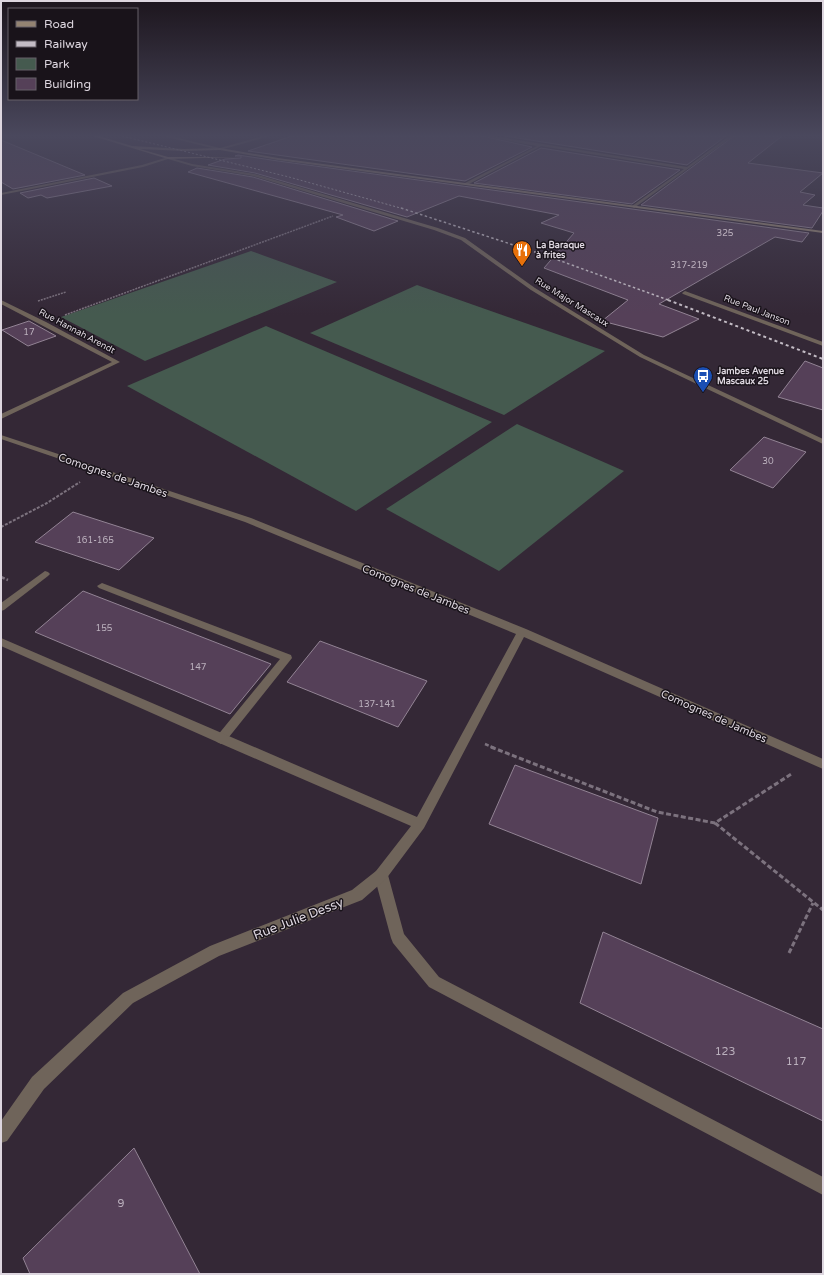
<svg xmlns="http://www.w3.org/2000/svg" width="824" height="1275" font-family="'Varela Round',sans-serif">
<rect width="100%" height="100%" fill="#342836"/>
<!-- green -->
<g fill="#455a4f">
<polygon points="251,251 337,282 145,361 61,317"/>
<polygon points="417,285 605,351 504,415 310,333"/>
<polygon points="266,326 492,422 356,511 127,386"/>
<polygon points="517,424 624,471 499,571 386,509"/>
</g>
<!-- building -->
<g fill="#554058" stroke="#928394">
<polygon points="292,136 482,136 532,147 465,181 248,151"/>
<polygon points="505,136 726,136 687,165"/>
<polygon points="734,136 782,136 748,163 823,173 800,192 815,195 803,205 823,208 823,211 812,228 641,205"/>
<polygon points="1,140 85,175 13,189 1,182"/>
<polygon points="541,148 680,170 632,204 474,183"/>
<polygon points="238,155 278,161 809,233 802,242 775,237 659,304 699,319 663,337 602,321 628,300 544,268 574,233 541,223 559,215 459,196 407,217 255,173 208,165 225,159 241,158 241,156 235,156"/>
<polygon points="197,168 253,177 398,221 374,231 336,217 343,215 188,172"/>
<polygon points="94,178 112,186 47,198 41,195 28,198 20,193"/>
<polygon points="29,321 56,336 28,346 2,330"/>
<polygon points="805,361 823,368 823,410 778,397"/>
<polygon points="764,437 806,452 773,488 730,470"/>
<polygon points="73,512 154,538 119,570 35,542"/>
<polygon points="83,591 171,625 271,664 230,714 35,632"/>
<polygon points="320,641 427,681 398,727 287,682"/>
<polygon points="515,765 658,818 641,884 489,824"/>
<polygon points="603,932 823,1029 823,1121 580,1003"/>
<polygon points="134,1148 200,1274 30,1274 23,1258"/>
</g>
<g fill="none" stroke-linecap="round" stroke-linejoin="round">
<!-- path-far3 -->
<g stroke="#7c727e" stroke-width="1.5" stroke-dasharray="2 1" stroke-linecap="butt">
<polyline points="38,301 66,292"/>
<polyline points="65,315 333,216"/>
</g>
<!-- path-far2 -->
<polyline stroke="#7c727e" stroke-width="2" stroke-dasharray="3 1.5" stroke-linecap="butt" points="1,527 47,503 80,482"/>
<!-- path-far1 -->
<g stroke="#7c727e" stroke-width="2.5" stroke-dasharray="4 2" stroke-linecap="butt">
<polyline points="1,577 8,580"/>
<polyline points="485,744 494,748"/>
</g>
<!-- path -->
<g stroke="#7c727e" stroke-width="3" stroke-dasharray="5 2.5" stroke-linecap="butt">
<polyline points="491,747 657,812 715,823 793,773"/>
<polyline points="715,823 823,910"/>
<polyline points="789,953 813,903"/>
</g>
<!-- service -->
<g fill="#6f645a" fill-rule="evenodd">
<polygon points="102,583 291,655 292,658 225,742 221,744 217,742 215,739 217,736 280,659 99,588 97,586"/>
<polygon points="381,869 386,871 388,875 404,934 439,977 823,1177 823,1195 429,987 393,943 391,938 374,875 376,871"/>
</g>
<!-- minor -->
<g fill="#6f645a" fill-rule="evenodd">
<polygon points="163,136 170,136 220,148 263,136 270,136 220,150"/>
<polygon points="483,136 493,136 687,167 729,136 733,136 634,208 632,206 684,169 541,146 467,185 465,185 465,183 537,146"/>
<polygon points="168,157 192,164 255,174 438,228 465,238 535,288 644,355 823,439 823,444 640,357 531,290 461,240 434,230 253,176 192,166 168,159 143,167 1,195 1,193 142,165"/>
<polygon points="685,291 823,342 823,346 683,294 682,293"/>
<polygon points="1,300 46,322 120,362 1,419 1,414 112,362 1,304"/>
<polygon points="1,435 251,518 526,629 823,759 823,769 524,637 424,828 386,879 362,900 219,956 133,1003 44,1089 7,1141 1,1143 1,1121 32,1077 123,993 210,946 352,890 376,871 411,826 217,742 1,646 1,638 417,817 516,634 245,522 1,439"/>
<polygon points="45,571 48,572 50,574 48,576 4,610 1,611 1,603"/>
</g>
<!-- secondary -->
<polygon fill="#938372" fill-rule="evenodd" points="99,136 132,146 184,149 220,148 278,158 823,231 823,233 278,160 220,150 184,151 140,149 168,157 240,157 168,159 93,136"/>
<!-- rail-far2 -->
<polyline stroke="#c3bcc5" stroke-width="1" stroke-dasharray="2 2" stroke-linecap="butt" points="122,136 289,177 404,209"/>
<!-- rail-far1 -->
<polyline stroke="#c3bcc5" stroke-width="1.5" stroke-dasharray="2.5 2.5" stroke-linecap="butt" points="401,208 547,256 671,301"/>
<!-- rail -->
<polyline stroke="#c3bcc5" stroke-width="2" stroke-dasharray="3 3" stroke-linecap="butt" points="668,300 823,359"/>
</g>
<!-- sky -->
<linearGradient id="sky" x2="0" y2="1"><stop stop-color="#1d161e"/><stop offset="0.43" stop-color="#4a485d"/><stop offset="1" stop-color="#4a485d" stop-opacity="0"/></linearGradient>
<rect width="824" height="315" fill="url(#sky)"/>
<!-- icons -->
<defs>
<g id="restaurant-pin" transform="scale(1)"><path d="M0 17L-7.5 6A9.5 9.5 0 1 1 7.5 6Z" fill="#e8710a" stroke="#19131a"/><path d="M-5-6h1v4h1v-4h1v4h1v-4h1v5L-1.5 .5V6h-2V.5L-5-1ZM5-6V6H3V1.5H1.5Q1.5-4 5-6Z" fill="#fff"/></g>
<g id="bus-pin" transform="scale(1)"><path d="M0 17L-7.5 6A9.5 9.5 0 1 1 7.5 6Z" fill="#1a4fb4" stroke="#19131a"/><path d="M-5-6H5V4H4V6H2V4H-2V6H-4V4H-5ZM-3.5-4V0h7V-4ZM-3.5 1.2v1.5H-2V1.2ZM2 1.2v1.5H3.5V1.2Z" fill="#fff"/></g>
</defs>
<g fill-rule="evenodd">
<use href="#restaurant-pin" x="522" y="250"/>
<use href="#bus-pin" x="703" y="376"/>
</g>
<g text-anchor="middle" stroke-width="3" stroke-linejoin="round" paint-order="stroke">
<!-- number labels -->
<g font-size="9" fill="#bbb0bd">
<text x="725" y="236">325</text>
<text x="689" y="268">317-219</text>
<text x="29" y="335">17</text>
<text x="768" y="464">30</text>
<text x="95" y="543">161-165</text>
<text x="104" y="631">155</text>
<text x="198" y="670">147</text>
<text x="377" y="707">137-141</text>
</g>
<!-- far-poi labels -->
<g font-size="9" font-weight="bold" fill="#ddd6df" stroke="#19131a" text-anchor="start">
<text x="536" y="248">La Baraque<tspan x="536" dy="10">à frites</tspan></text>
<text x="717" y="374">Jambes Avenue<tspan x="717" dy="10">Mascaux 25</tspan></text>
</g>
<!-- far-street labels -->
<g font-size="9" fill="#ddd6df" stroke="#19131a">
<text transform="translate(572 302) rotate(32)" y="3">Rue Major Mascaux</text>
<text transform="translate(757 310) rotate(21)" y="3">Rue Paul Janson</text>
<text transform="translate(77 331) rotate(28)" y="3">Rue Hannah Arendt</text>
</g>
<!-- street labels -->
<g font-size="11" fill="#ddd6df" stroke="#19131a">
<text transform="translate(113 475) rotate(19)" y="4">Comognes de Jambes</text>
<text transform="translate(416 589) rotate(22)" y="4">Comognes de Jambes</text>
<text transform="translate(714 716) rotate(24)" y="4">Comognes de Jambes</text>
</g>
<!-- near-number labels -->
<g font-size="11" fill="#bbb0bd">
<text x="725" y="1055">123</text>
<text x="796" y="1065">117</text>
<text x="121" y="1207">9</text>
</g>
<!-- near-street labels -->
<g font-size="13" fill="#ddd6df" stroke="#19131a">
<text transform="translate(298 918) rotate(-21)" y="5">Rue Julie Dessy</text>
</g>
</g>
<!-- border -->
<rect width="824" height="1275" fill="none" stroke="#ddd6df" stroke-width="4"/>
<!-- legend -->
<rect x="8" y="8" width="130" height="92" fill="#19131a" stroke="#676169"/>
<rect x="16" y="21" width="20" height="6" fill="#938372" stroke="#676169"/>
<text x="44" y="28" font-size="12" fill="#ddd6df">Road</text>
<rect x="16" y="41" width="20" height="6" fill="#c3bcc5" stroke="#676169"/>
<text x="44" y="48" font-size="12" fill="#ddd6df">Railway</text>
<rect x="16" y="58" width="20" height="12" fill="#455a4f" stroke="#676169"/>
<text x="44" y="68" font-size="12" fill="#ddd6df">Park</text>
<rect x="16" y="78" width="20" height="12" fill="#554058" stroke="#676169"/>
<text x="44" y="88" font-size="12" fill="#ddd6df">Building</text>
</svg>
